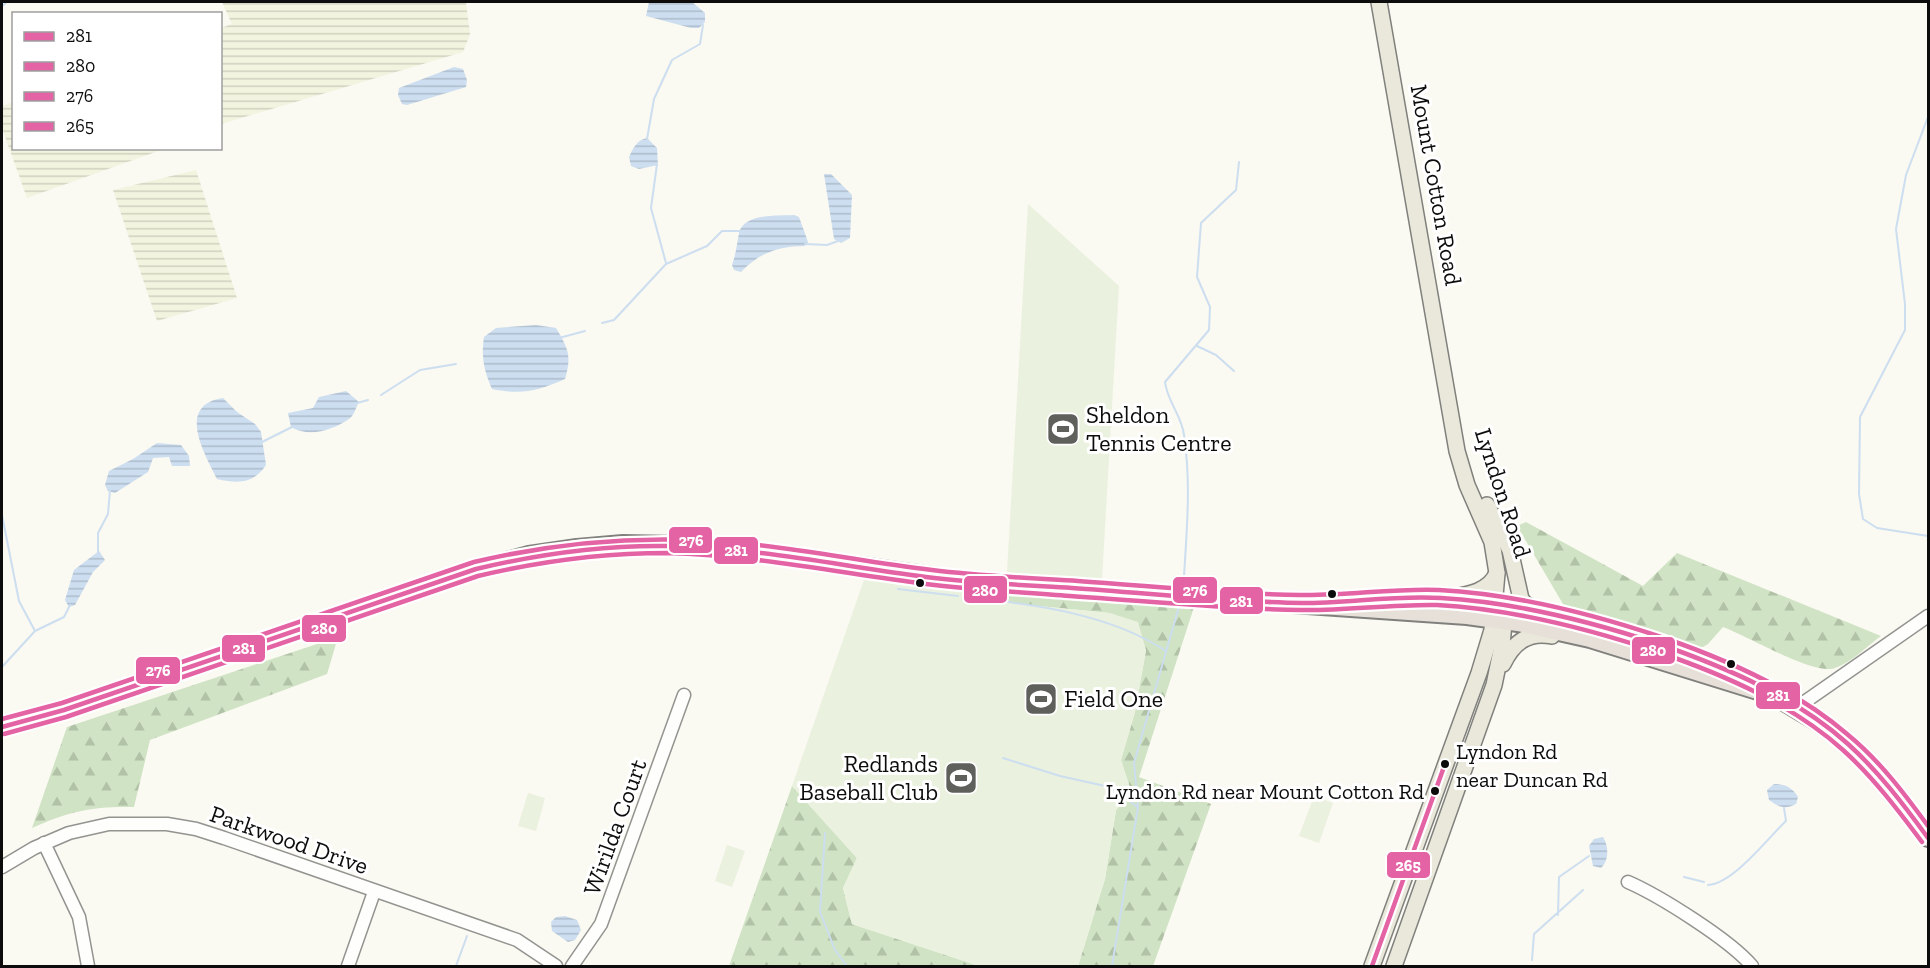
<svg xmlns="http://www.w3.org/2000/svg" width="1930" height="968" font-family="'Zilla Slab',serif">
<defs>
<pattern id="farmland-rules" width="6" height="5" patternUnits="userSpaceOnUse" patternTransform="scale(1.5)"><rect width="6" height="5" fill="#f3f4e0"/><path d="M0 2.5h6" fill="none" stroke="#cfd0bf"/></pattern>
<pattern id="forest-firs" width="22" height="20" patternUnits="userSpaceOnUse" patternTransform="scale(1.5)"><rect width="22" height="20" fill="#d0e3c4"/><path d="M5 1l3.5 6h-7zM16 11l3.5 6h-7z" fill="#b1c2a7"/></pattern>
<pattern id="water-rules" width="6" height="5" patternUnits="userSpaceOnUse" patternTransform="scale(1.5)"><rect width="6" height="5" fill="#ccdeef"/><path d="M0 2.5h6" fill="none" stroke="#aebdcc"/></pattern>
</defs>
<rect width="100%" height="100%" fill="#faf9f2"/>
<!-- farmland -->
<g fill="url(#farmland-rules)">
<polygon points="222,2 466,2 470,34 463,52 221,124 221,28 232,24"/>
<polygon points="13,102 14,148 164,149 27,198 2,128 2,106"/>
<polygon points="196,170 237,298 157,321 113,190"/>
</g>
<!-- forest -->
<g fill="url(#forest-firs)">
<path d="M1526,522L1643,586L1677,553L1881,636C1867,646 1851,663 1835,668C1814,676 1748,636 1723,627L1708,644L1701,648L1571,609L1563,604L1517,526Z"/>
<polygon points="980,589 1195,604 1139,777 1211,804 1153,966 1078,966 1105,879 1116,810 1131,791 1121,760 1135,712 1146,650 1109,613 977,600"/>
<path d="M338,637L327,674L150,740L134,807C94,806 69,811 32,828L67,727Z"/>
<polygon points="792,786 857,858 843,888 852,924 979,966 729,966"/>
</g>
<!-- pitch -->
<g fill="#eaf1de">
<polygon points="1028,204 1119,286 1102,579 1007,573"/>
<polygon points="865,577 980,589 978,600 1110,613 1138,622 1146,650 1135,712 1121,760 1131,791 1116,810 1105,879 1078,966 979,966 852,924 843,888 857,858 792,786"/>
<polygon points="528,793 545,798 536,831 518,826"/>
<polygon points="1314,796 1333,803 1319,843 1299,836"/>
<polygon points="727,845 745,851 732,887 715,881"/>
</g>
<!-- water -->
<g fill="url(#water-rules)">
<polygon points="649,2 692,2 705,13 705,22 699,28 691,28 646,16"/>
<polygon points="454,67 463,69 467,80 466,87 407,105 402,104 398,95 399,88"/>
<path d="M647,138L657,148L658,165L639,169L631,166L629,157C633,148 637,140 647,138Z"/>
<polygon points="824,174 831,174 852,195 850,238 841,243 834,239"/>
<path d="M794,215L799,217L808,242L805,246C779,246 759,253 741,272L734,270L732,265C736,254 737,244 739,233C744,213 778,216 794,215Z"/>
<path d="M536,325L556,328C568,348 572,356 565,379C537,391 522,395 492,389C484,371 481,357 484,337L496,328Z"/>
<path d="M346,391L359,402C356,407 354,416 349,419C332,430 310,438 291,427L288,413L313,408L319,397Z"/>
<path d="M223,398L237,412L255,424L261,432L266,465C253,484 239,484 217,479C204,453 176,405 223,398Z"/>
<polygon points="157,443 181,445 189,456 190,466 172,466 169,457 153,458 148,472 115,493 108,491 105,485 109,471 133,459"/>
<polygon points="99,551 105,560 93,572 75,605 69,607 65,600 74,570"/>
<path d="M1774,784C1785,784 1792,787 1798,797L1796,804C1784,810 1779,807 1769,800L1767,790Z"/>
<path d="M1603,837C1609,846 1609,861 1601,868L1593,866L1589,846L1594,839Z"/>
<polygon points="565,916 577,920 581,930 575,940 568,942 552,931 551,922 556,917"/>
</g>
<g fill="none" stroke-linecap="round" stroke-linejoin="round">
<!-- stream -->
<g stroke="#ccdeef" stroke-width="2">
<polyline points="2,6 7,2"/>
<polyline points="1928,117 1906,175 1896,229 1905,304 1905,330 1860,417 1859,494 1863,519 1877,528 1928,536"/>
<polyline points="647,139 654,99 672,60 700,44 703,25 700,23"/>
<polyline points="657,164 651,208 666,263"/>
<polyline points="805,244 827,245 838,241"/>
<polyline points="602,323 614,320 666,264 707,246 722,231 740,231"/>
<polyline points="559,338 585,331"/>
<polyline points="1197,346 1216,355 1234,371"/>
<polyline points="381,395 420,370 456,364"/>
<polyline points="357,403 368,400"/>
<polyline points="260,443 292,427"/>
<polyline points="2,515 19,601 35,631"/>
<polyline points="98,553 98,533 108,514 110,490"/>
<path d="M1184,576C1187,529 1191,481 1184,435C1182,416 1167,401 1165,382L1209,330L1210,307L1197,277L1201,223L1236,190L1239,162"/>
<polyline points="898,589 958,596"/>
<path d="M970,597C1036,605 1110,614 1166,651"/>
<polyline points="2,667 35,631 64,617 70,605"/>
<polyline points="1003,758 1060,776 1105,786 1117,791 1137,807"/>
<polyline points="825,833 820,912 835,950 847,966"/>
<polyline points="1684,877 1704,882"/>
<path d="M1708,885C1733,884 1768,838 1786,821L1784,808"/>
<polyline points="1558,915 1559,877 1589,856"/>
<polyline points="1532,960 1534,934 1583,890"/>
<polyline points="456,966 467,936"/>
<polyline points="1112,966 1138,807 1134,763 1180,603"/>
</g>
<!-- minor casing -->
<g stroke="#939390" stroke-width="15">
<g id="minor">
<polyline points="1796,708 1928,616"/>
<polyline points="44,843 79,917 88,966"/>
<polyline points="2,867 34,848 69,833 109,824 167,824 196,829 224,838 517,940 556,966"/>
<path d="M1628,882C1660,896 1730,940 1752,966"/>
<polyline points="348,966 374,892"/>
<polyline points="572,966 601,924 684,695"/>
</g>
</g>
<!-- major casing -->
<g stroke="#80807d" stroke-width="18">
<g id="major">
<polyline points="1487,505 1510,550 1521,599 1526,605 1539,610"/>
<path d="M1449,598C1467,595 1489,592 1497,573"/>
<path d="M1503,664C1513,643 1528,631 1552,636"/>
<polyline points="1372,966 1479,673 1492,630 1497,573 1492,542 1467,485 1457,451 1379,2"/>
<polyline points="1394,966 1494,685 1502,646 1505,610"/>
</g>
</g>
<!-- highway casing -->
<g stroke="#80807d" stroke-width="20">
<g id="highway">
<path d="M1380,601C1485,593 1614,624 1711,665"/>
<polyline points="1769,693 1832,731 1867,763 1928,838"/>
<polyline points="2,727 64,710 476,569 529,555 577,548 623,544 680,545 784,555 973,582 1467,616 1518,623 1590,639 1777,697"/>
</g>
</g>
<!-- minor -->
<use href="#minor" stroke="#fefefd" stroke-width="12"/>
<!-- major -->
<use href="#major" stroke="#e9e8db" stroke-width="15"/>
<!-- highway -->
<use href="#highway" stroke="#e6e0d8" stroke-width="16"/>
<!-- bus-1 casing -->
<g stroke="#fff" stroke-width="9">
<path id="bus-1" d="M2,727L64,710L476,569C539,554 601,545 666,546C754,547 840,566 926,577C974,583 1023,585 1072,588C1148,593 1226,602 1302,603C1349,603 1395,595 1441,598C1514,602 1589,621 1659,644C1725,667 1796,697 1848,744C1879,772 1904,805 1928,838"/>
</g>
<!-- bus-2 casing -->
<g stroke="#fff" stroke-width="9">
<path id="bus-2" d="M4,734L66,717L478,576C541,561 603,553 667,553C754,555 840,573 926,584C974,590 1022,592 1070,596C1147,601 1223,609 1300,610C1345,611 1391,604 1437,605C1512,609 1590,629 1661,653C1724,675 1792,704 1843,750C1873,777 1898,810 1922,842"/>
</g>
<!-- bus-3 casing -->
<g stroke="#fff" stroke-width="9">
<path id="bus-3" d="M2,719L62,703L474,562C566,540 656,534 749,544C810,550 871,563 932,570C980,576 1029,578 1078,581C1152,586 1226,594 1300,595C1347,596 1393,588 1439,590C1514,594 1593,614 1664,638C1728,660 1796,690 1847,734C1879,760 1904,793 1928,826"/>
</g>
<!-- bus-4 casing -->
<g stroke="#fff" stroke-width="9">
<polyline id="bus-4" points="1372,966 1445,764"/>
</g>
<!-- bus-1 -->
<use href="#bus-1" stroke="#e463a4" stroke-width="4.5"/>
<!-- bus-2 -->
<use href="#bus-2" stroke="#e463a4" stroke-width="4.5"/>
<!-- bus-3 -->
<use href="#bus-3" stroke="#e463a4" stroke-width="4.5"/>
<!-- bus-4 -->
<use href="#bus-4" stroke="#e463a4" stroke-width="4.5"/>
</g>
<!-- icons -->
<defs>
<g id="stadium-square" transform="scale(1.725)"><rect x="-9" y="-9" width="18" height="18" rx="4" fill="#5f5f5c" stroke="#fff"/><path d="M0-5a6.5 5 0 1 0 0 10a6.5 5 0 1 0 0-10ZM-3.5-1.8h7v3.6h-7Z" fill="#fff"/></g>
</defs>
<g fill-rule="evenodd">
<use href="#stadium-square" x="1063" y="429"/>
<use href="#stadium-square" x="1041" y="699"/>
<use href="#stadium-square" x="961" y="778"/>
</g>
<!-- markers -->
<g fill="#0c0c0c" stroke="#fff" stroke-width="2">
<circle cx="920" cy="583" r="5"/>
<circle cx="1332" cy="594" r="5"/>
<circle cx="1731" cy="664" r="5"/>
<circle cx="1445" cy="764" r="5"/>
<circle cx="1435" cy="791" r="5"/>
</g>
<g text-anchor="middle" stroke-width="6" stroke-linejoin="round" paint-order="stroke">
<!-- bus labels -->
<g font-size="22" fill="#0c0c0c" stroke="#fff" text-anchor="start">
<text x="1456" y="759">Lyndon Rd<tspan x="1456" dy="28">near Duncan Rd</tspan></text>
<text x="1424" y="799" text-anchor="end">Lyndon Rd near Mount Cotton Rd</text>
</g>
<!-- street labels -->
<g font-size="24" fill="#0c0c0c" stroke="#fff">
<text transform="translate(1436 185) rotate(80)" y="8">Mount Cotton Road</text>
<text transform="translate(1503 493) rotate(72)" y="8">Lyndon Road</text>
<text transform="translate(615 827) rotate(-70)" y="8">Wirilda Court</text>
<text transform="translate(289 840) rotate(19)" y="8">Parkwood Drive</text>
</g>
<!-- poi labels -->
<g font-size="24" fill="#0c0c0c" stroke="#fff" text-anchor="start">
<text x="1086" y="423">Sheldon<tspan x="1086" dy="28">Tennis Centre</tspan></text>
<text x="1064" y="707">Field One</text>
<text x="938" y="772" text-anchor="end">Redlands<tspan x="938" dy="28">Baseball Club</tspan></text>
</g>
</g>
<g stroke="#fff" stroke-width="2">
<rect x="668" y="526" width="45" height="28" rx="6" fill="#e463a4"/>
<rect x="713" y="536" width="46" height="29" rx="6" fill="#e463a4"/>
<rect x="963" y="575" width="45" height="29" rx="6" fill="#e463a4"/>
<rect x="1172" y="576" width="46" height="28" rx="6" fill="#e463a4"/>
<rect x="1219" y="586" width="45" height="29" rx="6" fill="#e463a4"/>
<rect x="301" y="614" width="46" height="29" rx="6" fill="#e463a4"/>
<rect x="221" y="634" width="45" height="29" rx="6" fill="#e463a4"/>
<rect x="1631" y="636" width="45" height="29" rx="6" fill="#e463a4"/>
<rect x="135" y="656" width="46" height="29" rx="6" fill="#e463a4"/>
<rect x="1755" y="681" width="46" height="29" rx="6" fill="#e463a4"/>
<rect x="1386" y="851" width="45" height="28" rx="6" fill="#e463a4"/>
</g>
<g font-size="16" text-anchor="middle" font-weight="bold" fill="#fff">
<text x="691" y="546">276</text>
<text x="736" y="556">281</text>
<text x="985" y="596">280</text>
<text x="1195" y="596">276</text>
<text x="1241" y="607">281</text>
<text x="324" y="634">280</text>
<text x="244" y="654">281</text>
<text x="1653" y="656">280</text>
<text x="158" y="676">276</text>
<text x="1778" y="701">281</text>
<text x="1408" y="871">265</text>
</g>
<!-- border -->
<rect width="1930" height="968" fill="none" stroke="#0c0c0c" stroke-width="6"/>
<!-- legend -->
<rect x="12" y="12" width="210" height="138" fill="#ffffff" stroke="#9e9e9e" stroke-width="1.5"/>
<rect x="24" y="32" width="30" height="9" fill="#e463a4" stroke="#9e9e9e" stroke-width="1.5"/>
<text x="66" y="42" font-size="18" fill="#0c0c0c">281</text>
<rect x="24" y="62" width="30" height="9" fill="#e463a4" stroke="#9e9e9e" stroke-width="1.5"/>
<text x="66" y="72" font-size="18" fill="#0c0c0c">280</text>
<rect x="24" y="92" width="30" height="9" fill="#e463a4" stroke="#9e9e9e" stroke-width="1.5"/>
<text x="66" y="102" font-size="18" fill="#0c0c0c">276</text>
<rect x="24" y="122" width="30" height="9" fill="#e463a4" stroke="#9e9e9e" stroke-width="1.5"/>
<text x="66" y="132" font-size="18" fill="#0c0c0c">265</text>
</svg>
